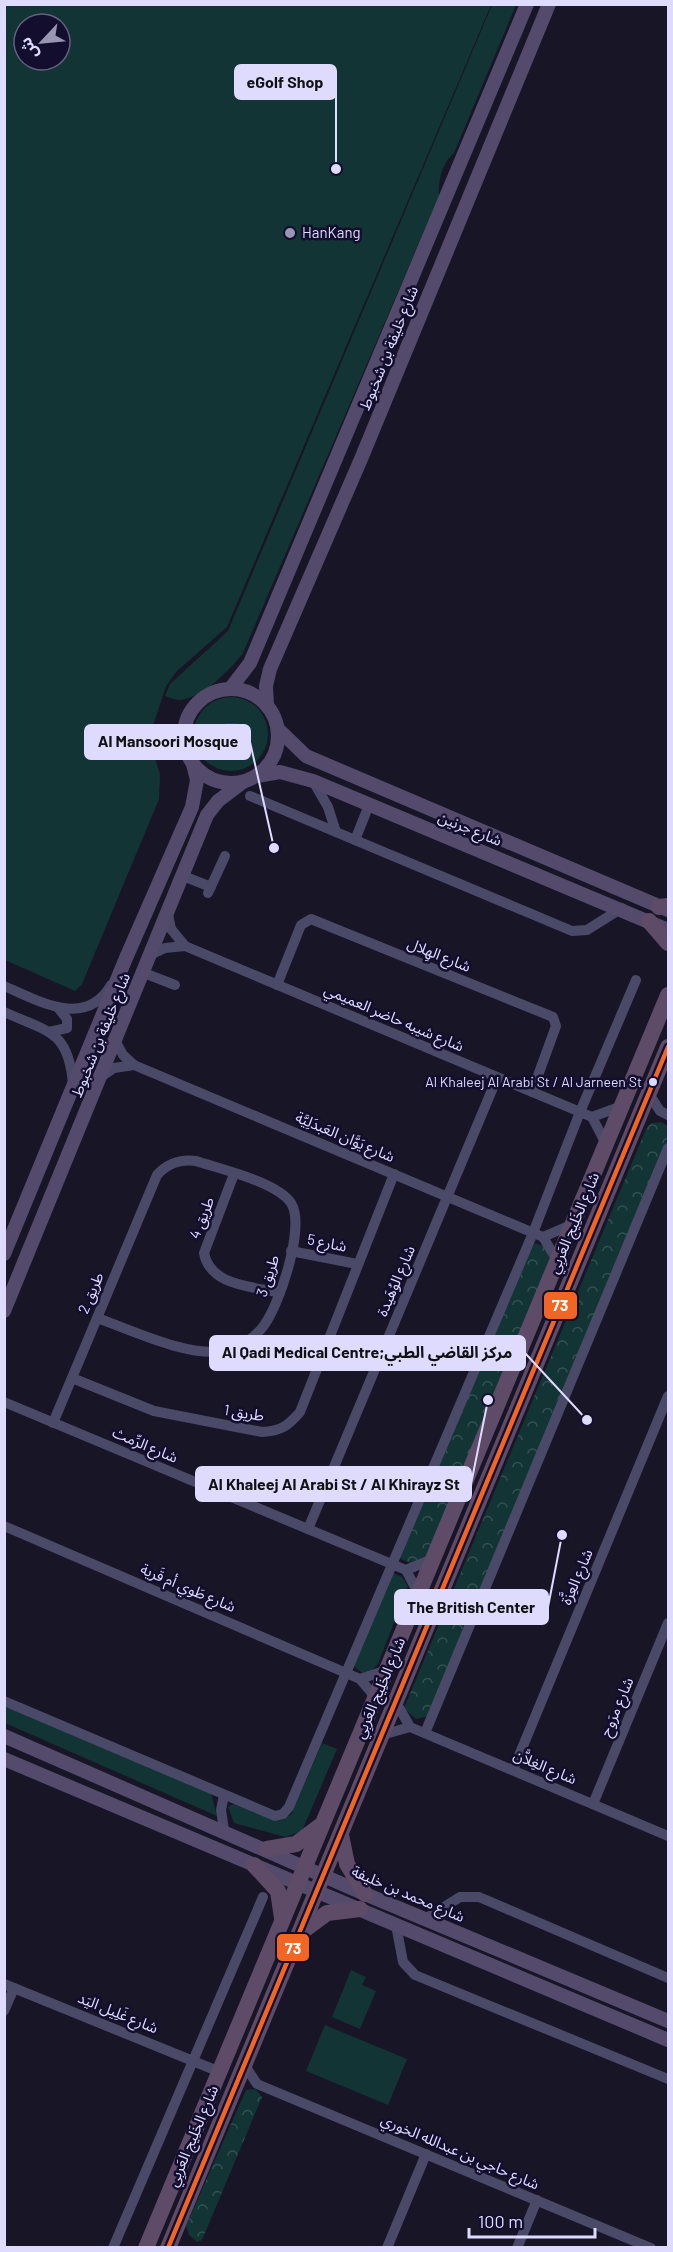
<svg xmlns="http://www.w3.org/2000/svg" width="673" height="2252" font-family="Barlow,'Noto Sans Arabic',sans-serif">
<defs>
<pattern id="forest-crowns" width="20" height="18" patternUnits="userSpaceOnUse" patternTransform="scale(1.5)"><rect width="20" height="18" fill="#123434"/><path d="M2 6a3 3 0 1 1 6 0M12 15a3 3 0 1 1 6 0" fill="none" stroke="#345152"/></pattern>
<pattern id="water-rules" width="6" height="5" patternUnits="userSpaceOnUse" patternTransform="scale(1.5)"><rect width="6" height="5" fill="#07214d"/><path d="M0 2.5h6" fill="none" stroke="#2b4168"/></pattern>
</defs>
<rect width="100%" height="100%" fill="#181527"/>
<!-- green -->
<g fill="#123434" fill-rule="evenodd">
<path d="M4,5H491L227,627L177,671L166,686L151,732V746L160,774L159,799L82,984L75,991L5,960ZM24,24H60V60H24Z"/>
<path d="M492,5H516L454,153C442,163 438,181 439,196L243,653C231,669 201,699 179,700C175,700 169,697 165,696L170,684L228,631Z"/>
<circle cx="231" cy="734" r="37"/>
<polygon points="393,1573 402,1577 408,1586 378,1664 370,1672 362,1673 353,1665"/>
<polygon points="4,1706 211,1793 217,1816 5,1723"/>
<polygon points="322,1743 337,1749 302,1831 285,1837 234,1823 228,1807 235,1803 278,1820 291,1815"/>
<polygon points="351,1970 366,1977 362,1985 376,1991 360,2029 332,2017"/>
<polygon points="325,2025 407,2059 388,2105 306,2071"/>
</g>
<!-- forest -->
<g fill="url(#forest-crowns)">
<polygon points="661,1122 668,1126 668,1144 433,1715 416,1719 404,1708 646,1129 651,1123"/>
<polygon points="534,1243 546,1247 551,1262 426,1557 415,1565 401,1559 400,1551"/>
<polygon points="255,2089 262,2097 202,2240 197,2242 189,2235 186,2226 246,2090"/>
</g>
<!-- water -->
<circle fill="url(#water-rules)" cx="231" cy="734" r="12"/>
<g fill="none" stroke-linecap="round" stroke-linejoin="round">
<!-- minor -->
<g stroke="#4a4a68" stroke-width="10">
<polyline points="313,781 328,807 336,832"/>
<polyline points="250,796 572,931 587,930 622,908"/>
<polyline points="355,840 369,805"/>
<polyline points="183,876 211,887"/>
<polyline points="208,893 225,856"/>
<polyline points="168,914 171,929 185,946 592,1117 606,1144"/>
<polyline points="152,954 165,948 185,946"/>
<polyline points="144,973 175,985"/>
<polyline points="277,985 301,925 311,919 553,1017 556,1026 532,1092"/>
<path d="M4,986C39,1001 86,1029 111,985"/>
<path d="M4,1012C49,1032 69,1031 73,1085"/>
<polyline points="49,1032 67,1028 67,1019 59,1009"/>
<polyline points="116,1042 123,1055 134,1065 543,1237 558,1262"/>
<polyline points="101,1077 114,1068 134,1065"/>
<polyline points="649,1094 660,1111 668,1115"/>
<polyline points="592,1117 622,1106"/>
<path d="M234,1174L204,1253C210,1286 252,1286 280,1293"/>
<polyline points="543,1237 573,1224"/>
<polyline points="291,1251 357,1264"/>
<path d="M72,1378L154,1411L262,1432C281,1431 288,1426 300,1412L394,1174"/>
<polyline points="4,1402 406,1570 419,1595"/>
<path d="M53,1423L157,1175C168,1163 180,1159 196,1161C220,1169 277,1182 291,1203C306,1226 279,1308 262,1328C253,1339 238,1349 224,1351C186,1357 132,1330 97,1318"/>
<polyline points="4,1526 360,1679 376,1698"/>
<polyline points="308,1529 497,1078"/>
<polyline points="406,1570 433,1559"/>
<polyline points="360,1679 387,1670"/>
<polyline points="4,1701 275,1816 283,1814 289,1807 533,1233 580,1112 636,980"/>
<polyline points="396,1702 410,1727 668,1836"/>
<polyline points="425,1733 668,1148"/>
<polyline points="382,1735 410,1727"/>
<polyline points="513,1770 668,1396"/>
<polyline points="593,1804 668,1623"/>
<polyline points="224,1830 221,1810 224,1795"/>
<polyline points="425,1919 460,1897 479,1897 668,1978"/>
<polyline points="396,1925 403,1962 415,1975 668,2079"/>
<polyline points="4,1984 220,2072"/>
<polyline points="4,2011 14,1988"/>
<polyline points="244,2064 257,2084 651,2248"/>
<polyline points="113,2248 263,1897"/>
<polyline points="387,2248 426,2154"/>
<polyline points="517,2248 537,2200"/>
</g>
<!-- major -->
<g stroke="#544b6c" stroke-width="14">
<polyline points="230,689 250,663 527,4"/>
<circle cx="231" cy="736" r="47"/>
<polyline points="267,705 266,686 270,669 361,459 549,4"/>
<polyline points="278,729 306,756 668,910"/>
<polyline points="257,776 280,772 313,781 668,930"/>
<polyline points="4,1254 126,958 192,807 197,780 193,764"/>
<polyline points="4,1311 207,815 218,801 243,782"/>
<polyline points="4,1736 365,1894 668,2021"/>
<polyline points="4,1759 668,2040"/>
</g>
<!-- highway -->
<g stroke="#5d4b67" stroke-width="16">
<polyline points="659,907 668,906"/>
<polyline points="649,921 668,943"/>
<polyline points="341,1835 347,1864 365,1894"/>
<polyline points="267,1849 296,1844 320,1826"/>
<polyline points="254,1865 278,1891 282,1918"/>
<polyline points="300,1933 327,1913 360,1909"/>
<polyline points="146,2248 668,995"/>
<polyline points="168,2248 668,1047"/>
</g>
<!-- bus-1 casing -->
<g stroke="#130e2e" stroke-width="9">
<polyline id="bus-1" points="168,2248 668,1047"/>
</g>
<!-- bus-1 -->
<use href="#bus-1" stroke="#f26522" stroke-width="4.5"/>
</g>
<!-- markers -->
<circle fill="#9996b3" stroke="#130e2e" stroke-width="2" cx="290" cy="233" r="6"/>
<circle fill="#dedbff" stroke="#130e2e" stroke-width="2" cx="653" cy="1082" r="5"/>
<g text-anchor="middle" stroke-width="5" stroke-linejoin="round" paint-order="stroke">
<!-- bus labels -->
<g font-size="14" fill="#dedbff" stroke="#130e2e" text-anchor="end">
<text x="642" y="1087">Al Khaleej Al Arabi St / Al Jarneen St</text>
</g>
<!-- poi labels -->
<g font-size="15" fill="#dedbff" stroke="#130e2e" text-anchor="start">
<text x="302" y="238">HanKang</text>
</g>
<!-- street labels -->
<g font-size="15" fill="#dedbff" stroke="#130e2e">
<text transform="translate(389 348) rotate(-68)" y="5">شارع خليفة بن شخبوط</text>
<text transform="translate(470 829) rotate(22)" y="5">شارع جرنين</text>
<text transform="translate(439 955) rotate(22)" y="5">شارع الهِلال</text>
<text transform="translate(394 1018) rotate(23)" y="5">شارع شيبه حاضر العميمي</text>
<text transform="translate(101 1035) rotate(-68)" y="5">شارع خليفة بن شخبوط</text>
<text transform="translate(345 1137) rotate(23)" y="5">شارع يَوَّان العَبدَلِيَّة</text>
<text transform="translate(202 1218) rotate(-69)" y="5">طريق 4</text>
<text transform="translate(574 1223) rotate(-67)" y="5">شارع الخَلِيج العَربِي</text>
<text transform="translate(327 1243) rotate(11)" y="5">شارع 5</text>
<text transform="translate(268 1276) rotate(-72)" y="5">طريق 3</text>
<text transform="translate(396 1281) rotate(-67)" y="5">شارع الوُهَيدة</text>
<text transform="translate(91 1293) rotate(-67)" y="5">طريق 2</text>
<text transform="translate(244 1413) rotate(9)" y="5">طريق 1</text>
<text transform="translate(145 1445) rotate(23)" y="5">شارع الرِّمث</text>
<text transform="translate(577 1577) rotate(-67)" y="5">شارع العِزَّة</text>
<text transform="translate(188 1588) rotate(23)" y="5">شارع طَوي أم قَرية</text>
<text transform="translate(380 1688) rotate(-67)" y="5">شارع الخَلِيج العَربِي</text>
<text transform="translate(617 1707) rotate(-67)" y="5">شارع مرَوح</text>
<text transform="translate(545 1767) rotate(23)" y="5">شارع الغِلاَّن</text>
<text transform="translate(408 1894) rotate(23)" y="5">شارع محمد بن خليفة</text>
<text transform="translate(118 2013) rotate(22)" y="5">شارع غَلِيل اليَد</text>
<text transform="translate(193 2136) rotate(-67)" y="5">شارع الخَلِيج العَربِي</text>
<text transform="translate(460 2152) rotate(23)" y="5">شارع حاجي بن عبدالله الخوري</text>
</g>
</g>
<!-- callouts -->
<path fill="none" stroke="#dedbff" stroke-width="2" d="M336 169L336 82M274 848L250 742M587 1420L525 1353M488 1400L471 1484M562 1535L548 1607"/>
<g fill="#dedbff" stroke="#130e2e" stroke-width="2">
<circle cx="336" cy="169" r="6"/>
<circle cx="274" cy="848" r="6"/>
<circle cx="587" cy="1420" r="6"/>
<circle cx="488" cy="1400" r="6"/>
<circle cx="562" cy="1535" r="6"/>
</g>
<g fill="#dedbff" stroke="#dedbff" stroke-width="2">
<rect x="235" y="65" width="101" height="34" rx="6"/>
<rect x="85" y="725" width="165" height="34" rx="6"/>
<rect x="210" y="1336" width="315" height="34" rx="6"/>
<rect x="196" y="1467" width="275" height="34" rx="6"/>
<rect x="395" y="1590" width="153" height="34" rx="6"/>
</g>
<g font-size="16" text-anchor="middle" font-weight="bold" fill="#111">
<text x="285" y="88">eGolf Shop</text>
<text x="168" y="747">Al Mansoori Mosque</text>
<text x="367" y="1358">Al Qadi Medical Centre;مركز القاضي الطبي</text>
<text x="334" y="1490">Al Khaleej Al Arabi St / Al Khirayz St</text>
<text x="471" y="1613">The British Center</text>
</g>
<g stroke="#130e2e" stroke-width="2">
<rect x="543" y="1291" width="35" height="29" rx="6" fill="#f26522"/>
<rect x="276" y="1933" width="34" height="29" rx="6" fill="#f26522"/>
</g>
<g font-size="16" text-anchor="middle" font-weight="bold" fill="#fff">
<text x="560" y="1311">73</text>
<text x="293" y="1954">73</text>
</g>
<!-- border -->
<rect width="673" height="2252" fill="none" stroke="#dedbff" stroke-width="12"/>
<!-- north arrow -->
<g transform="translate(42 42) rotate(244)"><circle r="28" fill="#130e2e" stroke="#646082" stroke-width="1.5"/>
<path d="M0-4.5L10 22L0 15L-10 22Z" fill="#9996b3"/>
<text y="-9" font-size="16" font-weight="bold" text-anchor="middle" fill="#dedbff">ش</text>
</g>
<!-- scale -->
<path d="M469 2228v9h126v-9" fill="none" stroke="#dedbff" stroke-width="3"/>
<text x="478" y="2228" font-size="18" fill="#dedbff" stroke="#130e2e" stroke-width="4.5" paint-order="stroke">100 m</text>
</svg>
